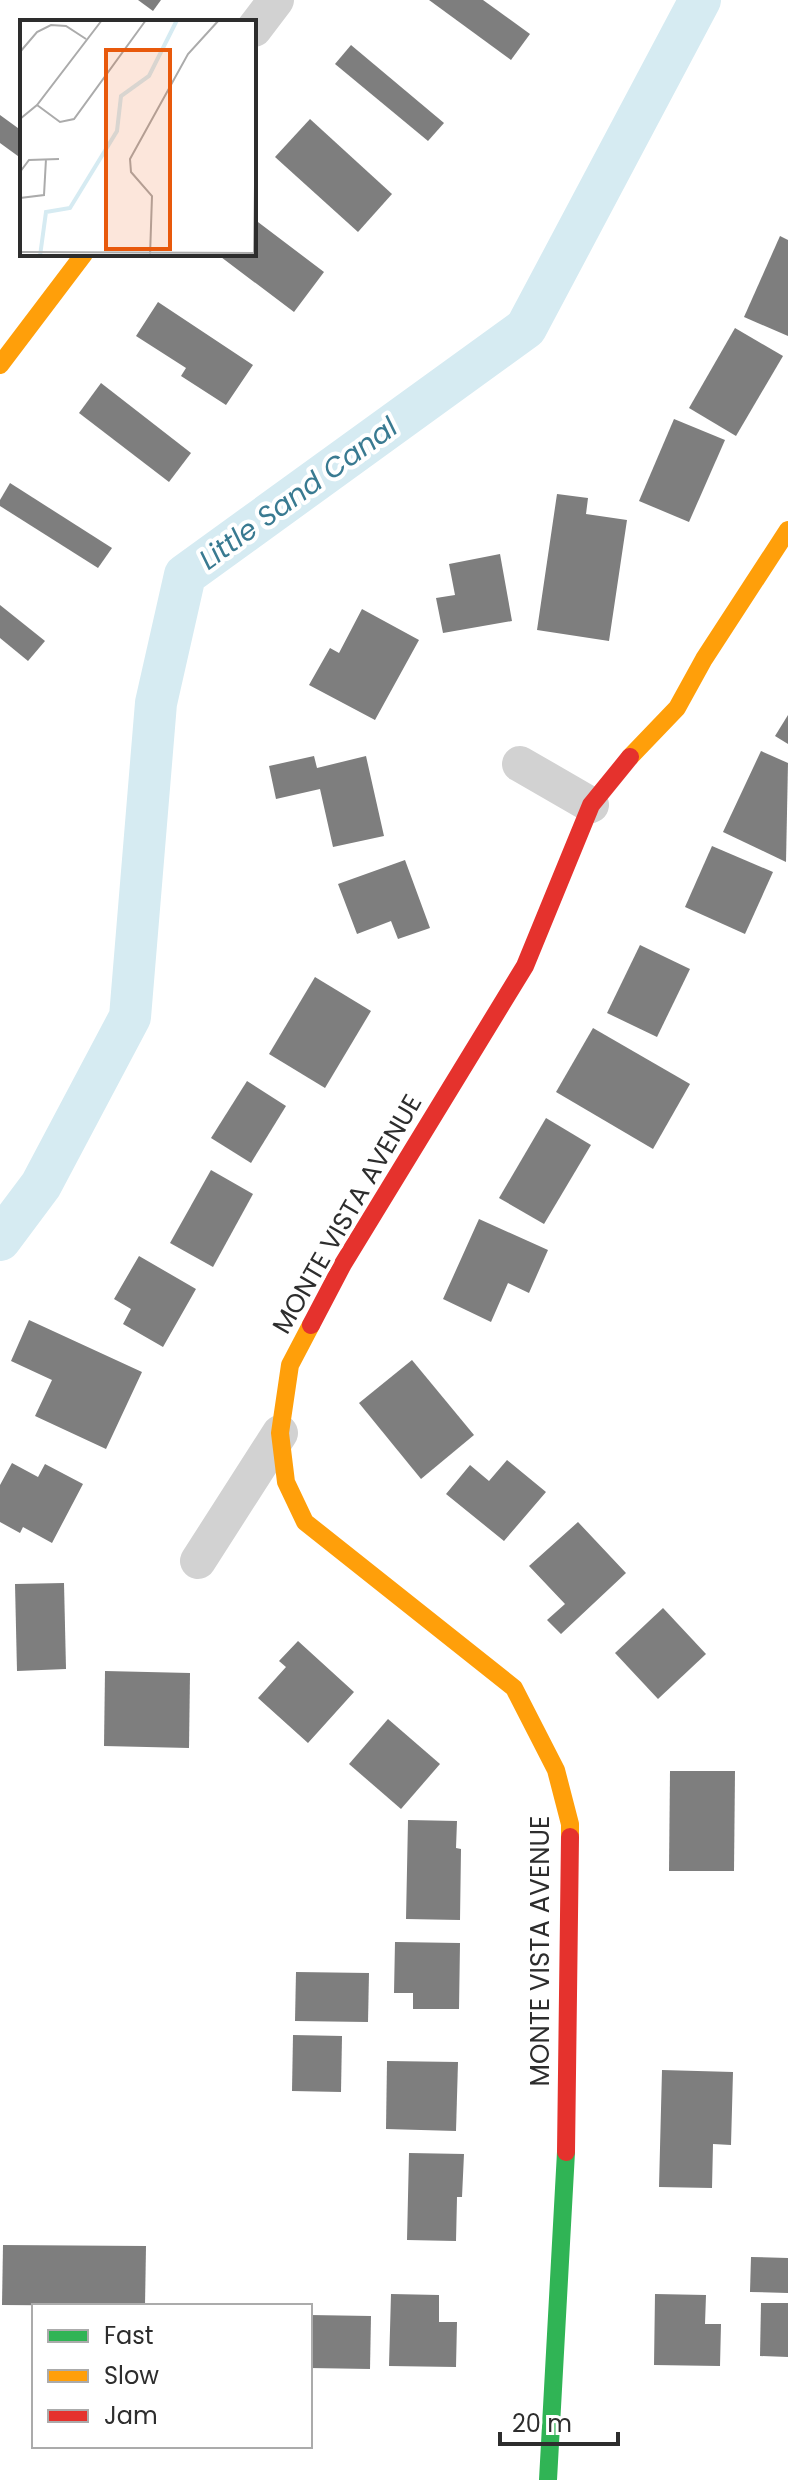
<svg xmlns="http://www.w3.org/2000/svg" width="788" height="2480" font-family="Poppins,sans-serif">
<rect width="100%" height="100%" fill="#fff"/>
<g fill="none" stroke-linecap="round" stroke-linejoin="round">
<!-- canal -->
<polyline stroke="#d6ebf2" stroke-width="42" points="0,1240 41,1185 130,1017 156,703 185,575 526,328 700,0"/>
</g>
<!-- building -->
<g fill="#7e7e7e">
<polygon points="138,0 161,0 153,11"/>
<polygon points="429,0 483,0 530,34 511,60"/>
<polygon points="351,45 444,123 428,141 335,64"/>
<polygon points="0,115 22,131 22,159 0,143"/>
<polygon points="310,119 392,194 358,232 275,157"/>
<polygon points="254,219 324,272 294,312 217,254 254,254"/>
<polygon points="780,236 788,240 788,336 744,317"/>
<polygon points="158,302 253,365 226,405 181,376 186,368 136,336"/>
<polygon points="735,328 783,356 736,436 689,408"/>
<polygon points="101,383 191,453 169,482 79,413"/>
<polygon points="674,419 725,440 689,522 639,501"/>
<polygon points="10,483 112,548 98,568 0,506 0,500"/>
<polygon points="557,494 588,498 586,514 627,520 609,641 537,630"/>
<polygon points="500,554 512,621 443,633 436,598 455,595 449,564"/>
<polygon points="0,605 45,641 28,661 0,638"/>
<polygon points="362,609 419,640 375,720 309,685 330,648 339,653"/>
<polygon points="788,715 788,744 775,736"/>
<polygon points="761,751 788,763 786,862 723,832"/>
<polygon points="314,756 317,768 366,756 384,836 333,847 320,789 276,799 269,766"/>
<polygon points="712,846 773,872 745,934 685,907"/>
<polygon points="405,860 430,928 398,939 391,921 357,934 338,884"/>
<polygon points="640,945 690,969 657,1037 607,1013"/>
<polygon points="315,977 371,1011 325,1088 269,1054"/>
<polygon points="593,1028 690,1084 653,1149 556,1092"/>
<polygon points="247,1081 286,1106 251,1163 211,1138"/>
<polygon points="546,1118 591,1145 544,1224 499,1198"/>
<polygon points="211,1170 253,1194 213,1267 170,1243"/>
<polygon points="479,1219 548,1250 529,1293 508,1283 491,1322 443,1299"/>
<polygon points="139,1256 196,1289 163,1347 123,1324 131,1309 114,1299"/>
<polygon points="29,1320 142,1372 106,1449 35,1416 52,1380 11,1361"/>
<polygon points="412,1360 474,1435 421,1479 359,1403"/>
<polygon points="507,1460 546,1492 504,1541 446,1494 470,1465 489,1481"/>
<polygon points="12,1463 38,1477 45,1464 83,1484 52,1543 23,1527 20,1533 0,1522 0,1485"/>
<polygon points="578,1522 626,1573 561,1634 547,1620 565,1604 529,1566"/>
<polygon points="64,1583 66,1669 17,1671 15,1584"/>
<polygon points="663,1608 706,1654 658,1699 615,1653"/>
<polygon points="298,1641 354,1692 308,1743 258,1698 286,1667 279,1661"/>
<polygon points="105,1671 190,1673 189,1748 104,1746"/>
<polygon points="388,1719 440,1764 401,1809 349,1764"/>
<polygon points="670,1771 735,1771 734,1871 669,1871"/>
<polygon points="408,1820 457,1821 456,1848 461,1849 460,1920 406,1919"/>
<polygon points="395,1942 460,1943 459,2009 413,2009 413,1993 394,1993"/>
<polygon points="296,1972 369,1973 368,2022 295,2021"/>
<polygon points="293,2035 342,2036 341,2092 292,2091"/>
<polygon points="387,2061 458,2062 456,2131 386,2129"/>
<polygon points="662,2070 733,2072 731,2145 713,2144 712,2188 659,2187"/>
<polygon points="409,2153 464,2154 462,2197 457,2197 456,2241 407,2240"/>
<polygon points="3,2245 146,2246 145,2306 2,2305"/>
<polygon points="751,2257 788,2258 788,2293 750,2292"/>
<polygon points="391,2294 439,2295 439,2322 457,2322 456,2367 389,2366"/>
<polygon points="655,2294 706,2295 705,2324 721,2324 720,2366 654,2365"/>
<polygon points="761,2303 788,2303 788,2357 760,2356"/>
<polygon points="310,2315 371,2316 370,2369 310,2368"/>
</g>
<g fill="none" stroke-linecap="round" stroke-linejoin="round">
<!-- street -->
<g stroke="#d2d2d2" stroke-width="36">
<polyline points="254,29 276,0"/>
<polyline points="520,764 591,805"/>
<polyline points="198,1561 280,1433"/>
</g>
<!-- fast -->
<polyline stroke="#30b455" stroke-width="18" points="548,2480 566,2152"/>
<!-- slow -->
<g stroke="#ff9f0a" stroke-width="18">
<polyline points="0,365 84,254"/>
<polyline points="630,757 677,708 704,659 788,530"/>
<polyline points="311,1325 290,1365 280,1433 286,1482 305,1522 514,1688 556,1770 570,1824 570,1837"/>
</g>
<!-- jam -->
<g stroke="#e5322d" stroke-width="18">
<polyline points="311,1325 343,1264 525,966 591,805 630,757"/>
<polyline points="566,2152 570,1837"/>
</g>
</g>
<g text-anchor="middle" stroke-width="8" stroke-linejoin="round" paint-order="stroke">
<!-- street labels -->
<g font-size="26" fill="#2d2d2d" stroke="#fff">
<text transform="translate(347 1214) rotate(-60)" y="9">MONTE VISTA AVENUE</text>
<text transform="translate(540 1951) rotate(-90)" y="9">MONTE VISTA AVENUE</text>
</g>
<!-- water labels -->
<g font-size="28" font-style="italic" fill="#397a91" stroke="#fff">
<text transform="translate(298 493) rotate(-36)" y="10">Little Sand Canal</text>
</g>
</g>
<!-- overview -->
<g transform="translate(20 20)">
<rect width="236" height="236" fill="#fff"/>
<path fill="none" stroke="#d6ebf2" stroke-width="4" d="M20,236L26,192L50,188L97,111L101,76L129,56L157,0"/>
<path fill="none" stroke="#ababab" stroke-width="2" d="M235,0L236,39M0,32L17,12L31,5L46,6L66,19M17,85L40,102L54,99L126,0M0,99L17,85L82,0M0,152L9,140L39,139M0,178L24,175L26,139M0,232L236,233M234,233L236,96M130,236L132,176L111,152L110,139L168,34L199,0"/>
<path fill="#e8590c" fill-opacity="0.15" stroke="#e8590c" stroke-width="4" d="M86,30H150V229H86Z"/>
<rect width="236" height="236" fill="none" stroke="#2d2d2d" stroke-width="4"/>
</g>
<!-- legend -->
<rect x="32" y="2304" width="280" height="144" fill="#ffffff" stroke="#ababab" stroke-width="2"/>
<rect x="48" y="2330" width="40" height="12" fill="#30b455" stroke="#ababab" stroke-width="2"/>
<text x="104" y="2344" font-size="24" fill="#2d2d2d">Fast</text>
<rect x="48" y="2370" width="40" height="12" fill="#ff9f0a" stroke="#ababab" stroke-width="2"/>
<text x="104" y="2384" font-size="24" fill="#2d2d2d">Slow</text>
<rect x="48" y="2410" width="40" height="12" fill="#e5322d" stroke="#ababab" stroke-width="2"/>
<text x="104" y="2424" font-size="24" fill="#2d2d2d">Jam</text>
<!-- scale -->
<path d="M500 2432v12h118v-12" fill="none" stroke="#2d2d2d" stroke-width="4"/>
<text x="512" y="2432" font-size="24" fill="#2d2d2d" stroke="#ffffff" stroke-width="6" paint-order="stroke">20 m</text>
</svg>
